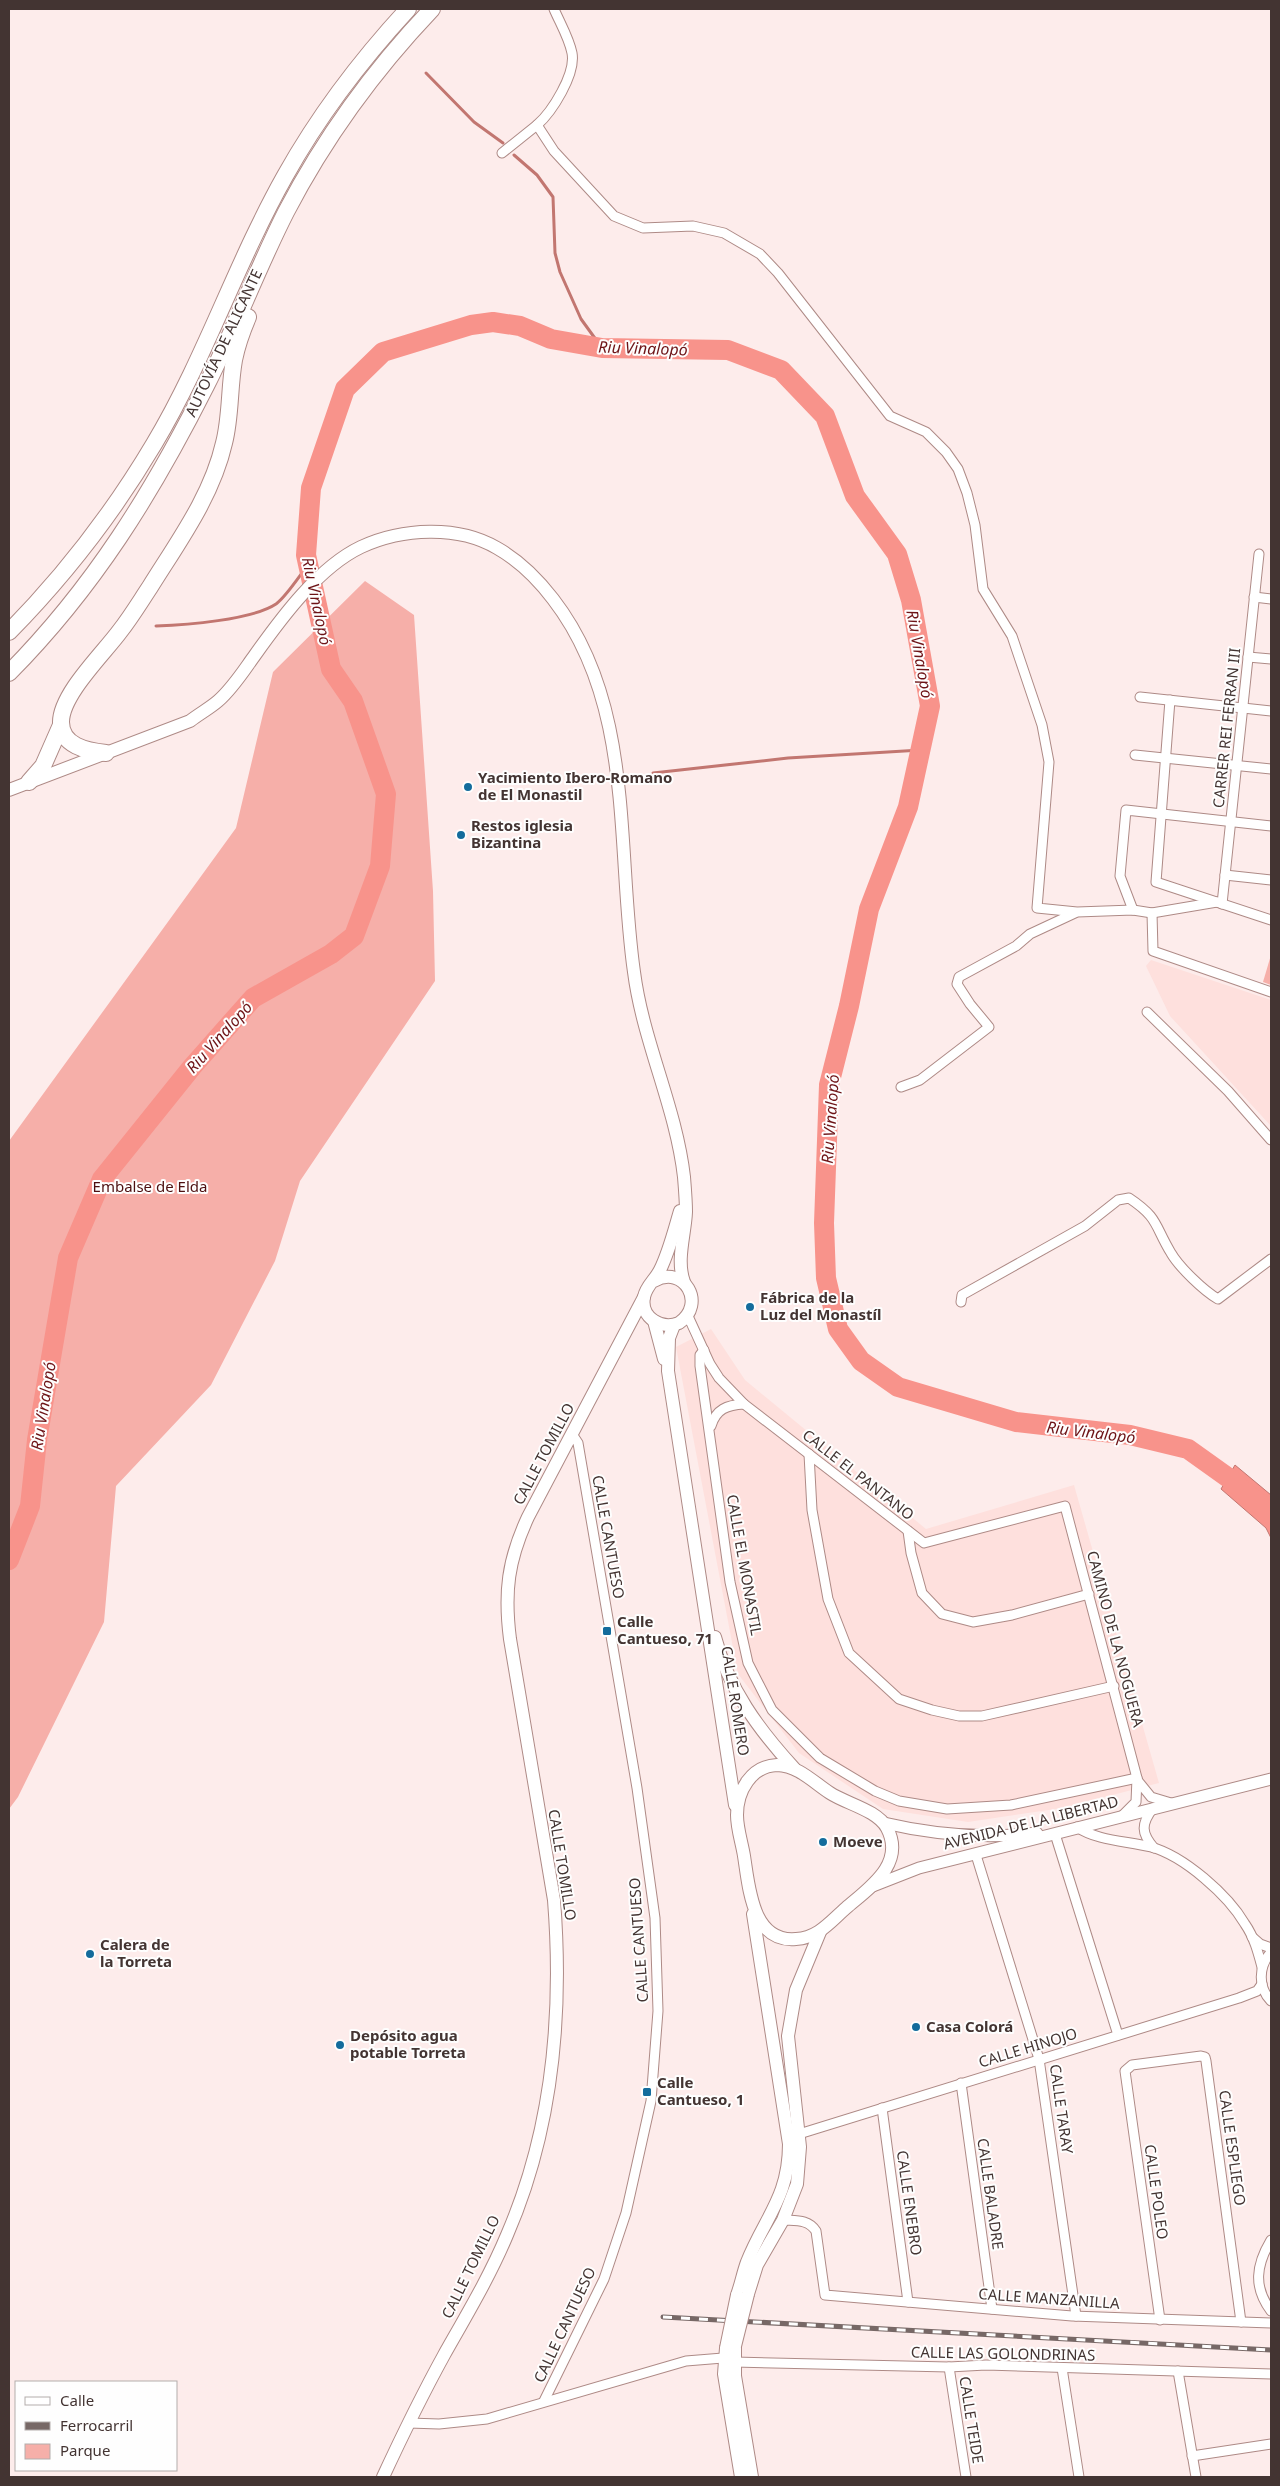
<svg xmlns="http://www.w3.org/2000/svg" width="1280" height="2486" font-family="'Noto Sans',sans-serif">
<rect width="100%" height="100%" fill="#fdeceb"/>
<!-- built -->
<g fill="#fee0dd">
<polygon points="1151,960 1271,1000 1271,1126 1170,1016 1146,966"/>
<polygon points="711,1329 745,1380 926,1529 1074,1485 1159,1783 1062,1808 968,1822 883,1809 799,1753 738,1674 676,1347"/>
</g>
<!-- green -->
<g fill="#f6afa9">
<polygon points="365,581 414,615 433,891 435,981 300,1181 275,1261 211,1385 116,1486 104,1622 18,1797 9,1809 9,1141 236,828 273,672"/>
<polygon points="1271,955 1271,985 1263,982"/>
</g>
<!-- water -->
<polygon fill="#f8938b" stroke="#c27670" points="1235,1465 1271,1495 1271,1538 1266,1528 1221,1489"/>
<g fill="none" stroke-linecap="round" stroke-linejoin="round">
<!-- stream -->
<g stroke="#c27670" stroke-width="3">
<polyline points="426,73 474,122 503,143"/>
<polyline points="514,155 537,175 553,197 555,253 560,272 581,319 602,348"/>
<path d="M156,626C185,625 252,620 276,604C286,597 300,575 308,565"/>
<polyline points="653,773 788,758 921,750"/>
</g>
<!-- river -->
<polyline stroke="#f8938b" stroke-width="20" points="9,1560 30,1506 37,1440 68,1258 102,1179 192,1067 253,998 331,954 354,936 380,866 386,794 353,701 331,669 306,555 311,488 345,389 383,352 471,325 493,322 520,326 551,339 602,348 728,350 781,370 825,416 855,496 897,554 911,600 930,706 908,807 869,909 849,1006 829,1085 824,1223 826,1278 838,1329 861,1361 898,1387 1016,1422 1130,1435 1188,1449 1230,1479 1271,1514"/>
<!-- minor casing -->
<g stroke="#ae8a86" stroke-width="11">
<g id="minor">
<path d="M554,9C560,23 569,38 572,53C576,74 552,112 537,125L554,151L614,216L643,228L693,226L724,233L760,254L778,273L890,416L926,432L946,452L958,469L967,493L975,525L983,589L1012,636L1042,725L1049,762L1037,908L1077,912L1133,910L1152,913L1217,902"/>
<polyline points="502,153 537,125"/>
<polyline points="1254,597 1271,599"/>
<polyline points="1248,657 1271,659"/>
<polyline points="1140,697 1271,711"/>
<polyline points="1170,700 1156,882 1271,920"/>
<polyline points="1135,755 1271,769"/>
<polyline points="1225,875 1271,880"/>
<polyline points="1222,904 1259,554"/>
<polyline points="1133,910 1120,876 1126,810 1271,826"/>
<polyline points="1152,913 1153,951 1271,992"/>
<polyline points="1147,1012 1228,1091 1271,1140"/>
<polyline points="901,1087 920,1080 989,1027 970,1004 957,984 959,977 1016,946 1030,934 1075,913"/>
<path d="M961,1302L962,1295L1085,1226L1118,1200L1129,1198C1159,1218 1154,1225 1171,1253C1179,1267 1204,1291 1218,1299L1271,1259"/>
<polyline points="688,1316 710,1364 719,1378 744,1404 924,1543 1065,1506 1137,1778 1136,1802 1122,1816"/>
<polyline points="704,1350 700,1355 700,1366 730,1582 748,1663 772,1710 820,1758 875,1791 899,1801 947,1809 1011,1805 1137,1778"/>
<path d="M711,1426C716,1409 727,1405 744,1404"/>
<polyline points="809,1454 812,1510 828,1599 849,1653 899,1699 932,1710 959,1716 982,1716 1114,1686"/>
<polyline points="908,1531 911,1553 922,1593 942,1614 973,1622 1012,1615 1089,1594"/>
<polyline points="1138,1781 1151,1797 1171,1803"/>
<path d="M1153,1808C1141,1824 1141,1833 1154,1848"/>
<path d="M1077,1827C1097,1841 1128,1841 1151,1847C1184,1856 1228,1895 1245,1924C1254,1937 1258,1952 1262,1967"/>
<polyline points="1055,1834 1118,2035"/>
<polyline points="976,1855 1039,2059 1076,2316"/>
<polyline points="1252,1937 1260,1944 1271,1948"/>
<path d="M1271,1952C1258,1967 1258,1987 1271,2001"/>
<polyline points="961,2083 992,2309"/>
<polyline points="882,2108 908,2302"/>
<polyline points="799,2134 1239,1998 1257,1991 1262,1984"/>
<path d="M783,2220C796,2221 808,2219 816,2231L825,2295L1072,2316L1271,2323"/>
<path d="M1271,2240C1256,2265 1253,2287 1271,2311"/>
<polyline points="1160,2320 1125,2071 1132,2065 1201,2056 1205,2057 1206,2061 1241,2322"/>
<polyline points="734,2362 949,2367 986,2365 1271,2374"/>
<polyline points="949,2367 966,2477"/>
<polyline points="1062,2368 1079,2477"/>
<polyline points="1178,2371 1196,2477"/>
<polyline points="544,2401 604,2279 626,2213 651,2101 658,2011 655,1918 637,1788 578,1443 572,1434"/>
<polyline points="409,2423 439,2424 487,2419 686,2361 723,2358"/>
<polyline points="1192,2456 1271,2444"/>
</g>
</g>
<!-- tertiary casing -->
<g stroke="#ae8a86" stroke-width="13">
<g id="tertiary">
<path d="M884,1823C935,1835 985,1839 1037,1833"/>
<polyline points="873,1886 919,1868 1271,1779"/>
</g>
</g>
<!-- secondary casing -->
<g stroke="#ae8a86" stroke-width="14">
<g id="secondary">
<path d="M9,790L190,721C199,714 210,708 218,701C233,688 244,670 255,655C282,617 319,567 361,547C402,528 458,525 497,548C520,561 537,578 553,599C635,705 616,847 634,972C643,1042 676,1107 684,1177C685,1189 686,1201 686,1212C685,1235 676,1260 684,1282"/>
<path d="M654,1281C684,1264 707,1304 679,1323C662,1330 640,1318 644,1297C646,1286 655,1280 660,1270C669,1252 674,1231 680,1211"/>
<polyline points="654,1321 664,1359"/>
<polyline points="674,1325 669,1338 668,1371 735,1805"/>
<path d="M715,1637C728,1688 759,1730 794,1768"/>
<path d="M777,1765C799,1766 813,1782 830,1793C847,1804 877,1810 887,1828C906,1864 869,1888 846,1908C830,1922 818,1938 796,1939C752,1943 749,1887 744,1856C742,1843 737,1829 737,1815C737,1791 751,1766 777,1765Z"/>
<polyline points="748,2294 757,2265 783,2220 797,2184 800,2147 788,2036 796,1990 820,1932"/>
<path d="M737,2295C741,2284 743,2273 747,2262C765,2217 789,2197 789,2144L753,1914"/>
<polyline points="735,2346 735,2376 752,2477"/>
<polyline points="726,2348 724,2374 741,2477"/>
<path d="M383,2477C402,2436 422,2395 444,2355C466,2316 490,2276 507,2235C553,2129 563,2014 554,1900L510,1639C504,1592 508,1560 528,1517L644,1297"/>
</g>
</g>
<!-- motorway casing -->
<g stroke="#ae8a86" stroke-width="18">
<g id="motorway">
<path d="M9,632C65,575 113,513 154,444C205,359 236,263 285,176C319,115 361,60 408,9"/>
<path d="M9,673C94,587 152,493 206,386C235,329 257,269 286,212C325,137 374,70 432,9"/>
<path d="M106,753C87,751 61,746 61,722C61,694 104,653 120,631C131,617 140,602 150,587C178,542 212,496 224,443C231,416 229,388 234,360C237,345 242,331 248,317"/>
<polyline points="29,782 43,766 61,725"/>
</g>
</g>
<!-- minor -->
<use href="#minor" stroke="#fff" stroke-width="9"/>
<!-- tertiary -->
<use href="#tertiary" stroke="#fff" stroke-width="11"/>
<!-- secondary -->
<use href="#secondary" stroke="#fff" stroke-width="12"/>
<!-- motorway -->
<use href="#motorway" stroke="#fff" stroke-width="16"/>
<!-- rail casing -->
<g stroke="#776866" stroke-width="5">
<polyline id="rail" points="663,2317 1271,2350"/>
</g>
<!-- rail -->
<use href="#rail" stroke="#fefefe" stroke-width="3" stroke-dasharray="9" stroke-linecap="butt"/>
<!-- secondary-bridge casing -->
<g stroke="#ae8a86" stroke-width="14" stroke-linecap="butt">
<g id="secondary-bridge">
<polyline points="735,2346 748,2294"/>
<polyline points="726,2348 737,2295"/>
</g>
</g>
<!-- secondary-bridge -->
<use href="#secondary-bridge" stroke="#fff" stroke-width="12"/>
</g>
<!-- markers -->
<g fill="#146c9c" stroke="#fefefe" stroke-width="2">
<circle cx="468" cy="787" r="5"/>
<circle cx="461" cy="835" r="5"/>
<circle cx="750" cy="1307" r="5"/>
<rect x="602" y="1626" width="10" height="10" rx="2.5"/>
<circle cx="823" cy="1842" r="5"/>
<circle cx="90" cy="1954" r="5"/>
<circle cx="916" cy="2027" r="5"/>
<circle cx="340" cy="2045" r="5"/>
<rect x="642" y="2087" width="10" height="10" rx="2.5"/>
</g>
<g text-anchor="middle" stroke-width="4" stroke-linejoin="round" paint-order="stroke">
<!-- street labels -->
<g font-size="15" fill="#433432" stroke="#fefefe">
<text transform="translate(224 343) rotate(-65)" y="5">AUTOVÍA DE ALICANTE</text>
<text transform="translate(1227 728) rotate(-84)" y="5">CARRER REI FERRAN III</text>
<text transform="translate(544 1454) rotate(-62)" y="5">CALLE TOMILLO</text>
<text transform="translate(858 1475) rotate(38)" y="5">CALLE EL PANTANO</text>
<text transform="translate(608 1537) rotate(80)" y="5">CALLE CANTUESO</text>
<text transform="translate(744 1565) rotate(80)" y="5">CALLE EL MONASTIL</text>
<text transform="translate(1115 1639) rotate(75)" y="5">CAMINO DE LA NOGUERA</text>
<text transform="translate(735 1701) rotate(81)" y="5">CALLE ROMERO</text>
<text transform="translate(1031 1823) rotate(-14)" y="5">AVENIDA DE LA LIBERTAD</text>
<text transform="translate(562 1865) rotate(81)" y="5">CALLE TOMILLO</text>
<text transform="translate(639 1940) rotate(-94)" y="5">CALLE CANTUESO</text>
<text transform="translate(1028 2048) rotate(-17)" y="5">CALLE HINOJO</text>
<text transform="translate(1061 2109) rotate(82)" y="5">CALLE TARAY</text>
<text transform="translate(1232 2148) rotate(82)" y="5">CALLE ESPLIEGO</text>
<text transform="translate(1156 2192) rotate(82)" y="5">CALLE POLEO</text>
<text transform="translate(990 2194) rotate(82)" y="5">CALLE BALADRE</text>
<text transform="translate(909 2203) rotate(82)" y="5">CALLE ENEBRO</text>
<text transform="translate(471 2267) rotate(-64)" y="5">CALLE TOMILLO</text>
<text transform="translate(1049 2299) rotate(4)" y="5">CALLE MANZANILLA</text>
<text transform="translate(565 2325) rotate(-65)" y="5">CALLE CANTUESO</text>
<text transform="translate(1003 2354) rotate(1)" y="5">CALLE LAS GOLONDRINAS</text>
<text transform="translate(971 2420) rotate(81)" y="5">CALLE TEIDE</text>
</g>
<!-- poi labels -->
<g font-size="15" font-weight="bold" fill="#433432" stroke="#fefefe" text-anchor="start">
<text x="478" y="783">Yacimiento Ibero-Romano<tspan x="478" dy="17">de El Monastil</tspan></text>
<text x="471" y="831">Restos iglesia<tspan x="471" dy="17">Bizantina</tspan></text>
<text x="760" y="1303">Fábrica de la<tspan x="760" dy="17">Luz del Monastíl</tspan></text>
<text x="617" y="1627">Calle<tspan x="617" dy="17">Cantueso, 71</tspan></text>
<text x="833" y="1847">Moeve</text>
<text x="100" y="1950">Calera de<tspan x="100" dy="17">la Torreta</tspan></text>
<text x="926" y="2032">Casa Colorá</text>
<text x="350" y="2041">Depósito agua<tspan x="350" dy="17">potable Torreta</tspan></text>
<text x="657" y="2088">Calle<tspan x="657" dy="17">Cantueso, 1</tspan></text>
</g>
<!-- park labels -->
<g font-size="15" fill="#4e1011" stroke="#fefefe">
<text x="150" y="1192">Embalse de Elda</text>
</g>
<!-- water labels -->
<g font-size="16" font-style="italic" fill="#6e1417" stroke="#fefefe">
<text transform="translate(643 348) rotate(2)" y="6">Riu Vinalopó</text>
<text transform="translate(317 601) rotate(78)" y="6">Riu Vinalopó</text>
<text transform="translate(920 654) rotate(80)" y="6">Riu Vinalopó</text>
<text transform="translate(219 1037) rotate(-48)" y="6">Riu Vinalopó</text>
<text transform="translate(830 1119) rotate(-86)" y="6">Riu Vinalopó</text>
<text transform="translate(43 1406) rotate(-81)" y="6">Riu Vinalopó</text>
<text transform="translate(1091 1432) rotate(7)" y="6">Riu Vinalopó</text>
</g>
</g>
<!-- border -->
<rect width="1280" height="2486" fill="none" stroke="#433432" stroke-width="20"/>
<!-- legend -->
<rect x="15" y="2381" width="162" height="90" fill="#fefefe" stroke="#b3adac"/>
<rect x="25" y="2397" width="25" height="8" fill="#ffffff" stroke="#b3adac"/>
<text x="60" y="2406" font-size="15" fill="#433432">Calle</text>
<rect x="25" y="2422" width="25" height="8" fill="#776866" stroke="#b3adac"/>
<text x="60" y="2431" font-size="15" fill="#433432">Ferrocarril</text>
<rect x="25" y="2444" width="25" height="15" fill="#f6afa9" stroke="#b3adac"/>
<text x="60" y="2456" font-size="15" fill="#433432">Parque</text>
</svg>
